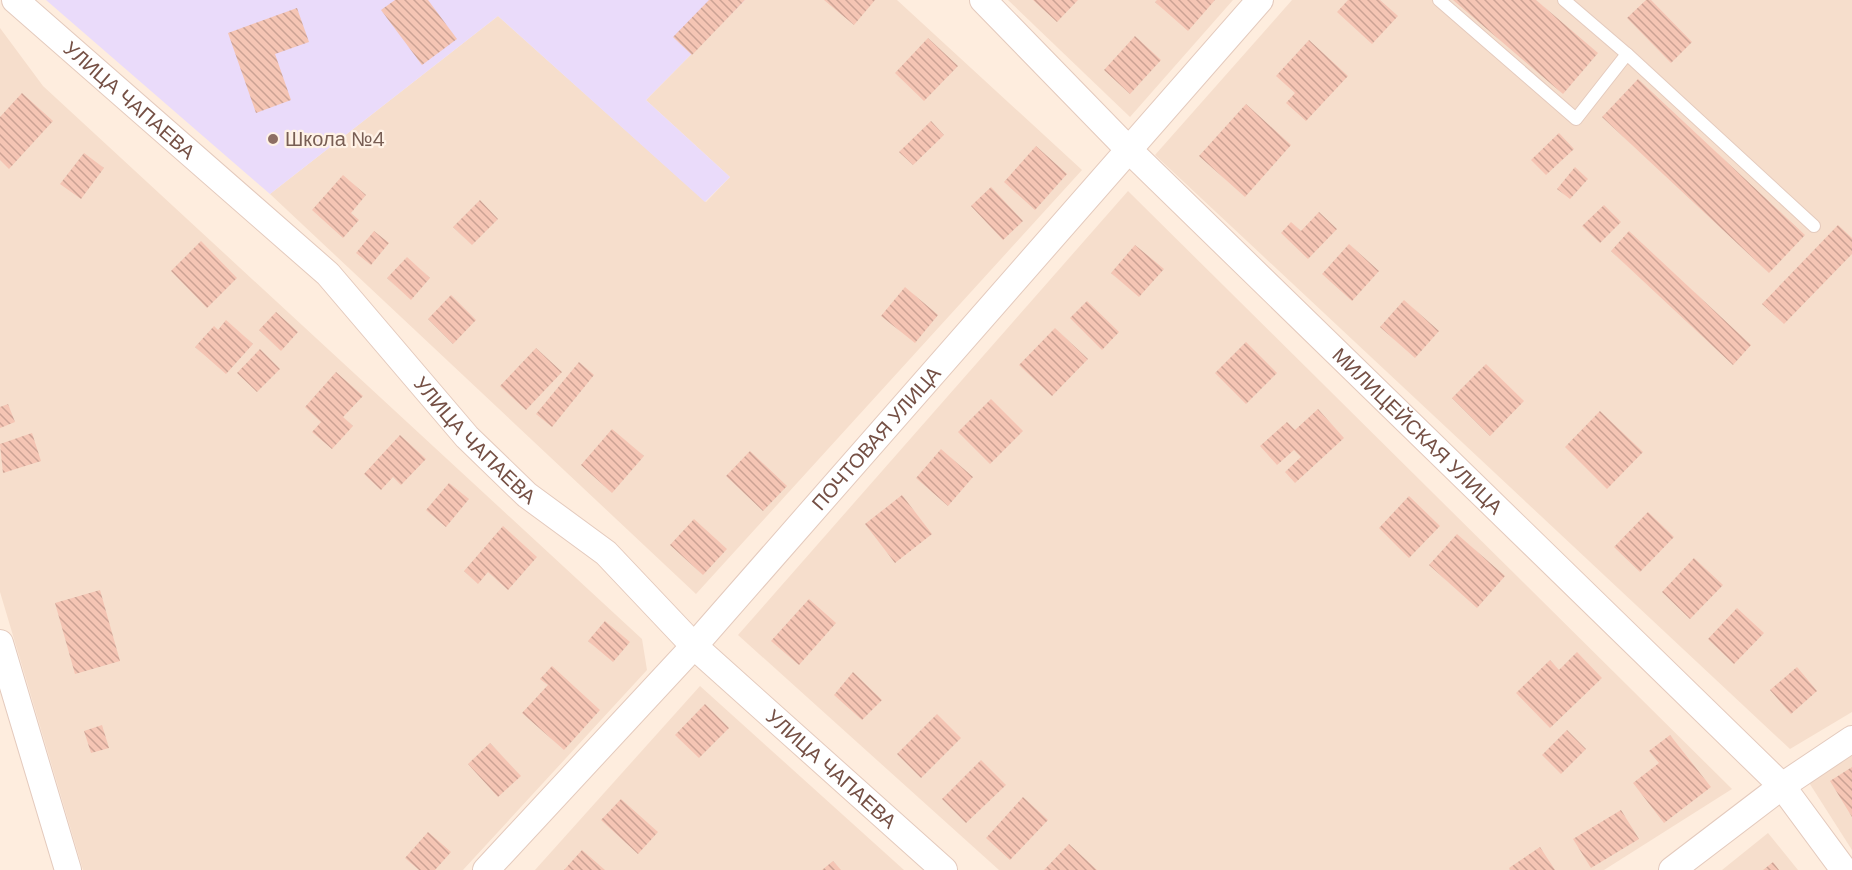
<svg xmlns="http://www.w3.org/2000/svg" width="1852" height="870" font-family="'DM Sans',sans-serif">
<defs>
<pattern id="building-back-hatch" width="6" height="6" patternUnits="userSpaceOnUse" patternTransform="scale(1.5)"><rect width="6" height="6" fill="#f5c5b4"/><path d="M-1 5l2 2M0 0l6 6M5-1l2 2" fill="none" stroke="#cba294"/></pattern>
</defs>
<rect width="100%" height="100%" fill="#feedde"/>
<!-- residential -->
<g fill="#f6decc">
<polygon points="745,0 897,0 1082,170 696,594 270,194 498,16 706,202 730,177 646,100"/>
<polygon points="1008,0 1233,0 1130,117"/>
<polygon points="1292,0 1852,0 1852,712 1790,749 1155,155"/>
<polygon points="0,28 43,86 642,639 647,670 463,870 83,870 0,592"/>
<polygon points="1128,191 1732,789 1604,870 999,870 738,635"/>
<polygon points="700,686 904,870 535,870"/>
<polygon points="1852,755 1852,850 1808,781"/>
<polygon points="1768,833 1798,870 1722,870"/>
</g>
<!-- education -->
<polygon fill="#eadbfa" points="46,0 745,0 646,100 730,177 705,202 498,16 270,194"/>
<!-- building -->
<g fill="url(#building-back-hatch)">
<polygon points="395,0 428,0 457,39 422,65 381,10"/>
<polygon points="709,0 745,0 692,55 673,37"/>
<polygon points="824,0 875,0 854,25"/>
<polygon points="1033,0 1078,0 1057,22"/>
<polygon points="1157,0 1215,0 1188,31 1155,2"/>
<polygon points="1348,0 1380,0 1398,16 1372,44 1337,12"/>
<polygon points="1453,0 1536,0 1598,53 1563,94"/>
<polygon points="1646,0 1651,0 1692,42 1671,63 1627,18"/>
<polygon points="297,8 309,42 275,54 291,100 256,113 228,33"/>
<polygon points="1135,36 1161,60 1130,94 1104,70"/>
<polygon points="928,38 958,66 924,101 895,73"/>
<polygon points="1309,40 1348,76 1306,121 1286,103 1295,93 1276,76"/>
<polygon points="1638,79 1805,235 1769,273 1602,117"/>
<polygon points="22,93 53,121 9,169 0,160 0,117"/>
<polygon points="1246,104 1291,145 1245,197 1199,156"/>
<polygon points="931,121 944,135 913,165 899,152"/>
<polygon points="1559,133 1574,149 1546,175 1531,160"/>
<polygon points="1036,146 1067,174 1035,210 1004,182"/>
<polygon points="84,153 104,168 81,199 60,184"/>
<polygon points="1575,167 1588,179 1570,199 1557,189"/>
<polygon points="343,175 366,195 351,213 359,220 343,238 312,210"/>
<polygon points="991,187 1023,221 1003,240 971,206"/>
<polygon points="480,200 498,219 472,245 453,227"/>
<polygon points="1604,205 1621,222 1600,243 1582,226"/>
<polygon points="1319,212 1337,229 1308,259 1281,233 1291,222 1301,231"/>
<polygon points="1838,225 1852,238 1852,254 1784,324 1762,304"/>
<polygon points="374,231 389,243 371,265 356,253"/>
<polygon points="1629,231 1751,345 1733,365 1611,251"/>
<polygon points="201,241 237,278 207,308 171,271"/>
<polygon points="1349,244 1379,271 1352,301 1322,274"/>
<polygon points="1135,245 1164,269 1139,297 1111,273"/>
<polygon points="407,257 430,278 411,300 387,278"/>
<polygon points="905,287 938,315 915,343 881,316"/>
<polygon points="451,295 476,320 453,344 428,319"/>
<polygon points="1404,300 1439,331 1415,358 1380,327"/>
<polygon points="1087,301 1119,332 1102,350 1070,318"/>
<polygon points="276,312 298,332 281,351 259,330"/>
<polygon points="226,320 253,344 226,374 195,347 214,326 218,330"/>
<polygon points="1055,328 1088,359 1052,396 1019,365"/>
<polygon points="1246,342 1277,373 1246,404 1215,373"/>
<polygon points="536,348 562,372 526,410 500,386"/>
<polygon points="260,349 280,369 257,392 237,373"/>
<polygon points="579,362 594,375 552,427 536,414"/>
<polygon points="1486,364 1524,401 1490,436 1452,398"/>
<polygon points="336,372 363,396 343,417 353,426 332,449 312,432 321,422 305,407"/>
<polygon points="991,399 1023,431 990,464 958,432"/>
<polygon points="8,404 15,422 0,428 0,407"/>
<polygon points="1318,409 1344,438 1295,483 1285,472 1301,457 1294,450 1277,465 1260,446 1287,422 1295,430"/>
<polygon points="1600,411 1643,452 1607,489 1565,447"/>
<polygon points="612,429 644,456 612,493 581,465"/>
<polygon points="32,433 41,461 3,473 0,444"/>
<polygon points="400,435 426,459 401,485 393,477 381,490 364,474"/>
<polygon points="941,449 973,477 948,506 916,478"/>
<polygon points="750,451 787,486 763,511 726,476"/>
<polygon points="449,483 469,499 446,527 426,510"/>
<polygon points="902,495 932,534 895,563 865,524"/>
<polygon points="1409,496 1440,526 1409,558 1379,528"/>
<polygon points="1648,512 1674,537 1640,572 1614,547"/>
<polygon points="694,519 727,549 703,575 670,545"/>
<polygon points="503,526 537,557 508,590 488,572 478,584 464,571"/>
<polygon points="1457,534 1505,576 1477,608 1429,565"/>
<polygon points="1694,558 1723,585 1690,619 1662,592"/>
<polygon points="100,590 120,661 75,674 55,603"/>
<polygon points="809,599 836,623 799,665 771,641"/>
<polygon points="1737,608 1764,633 1734,664 1708,639"/>
<polygon points="605,621 630,642 613,662 588,641"/>
<polygon points="1577,652 1602,678 1550,728 1516,693 1550,660 1559,670"/>
<polygon points="552,666 600,710 564,750 522,713 548,685 540,679"/>
<polygon points="1797,667 1817,691 1791,714 1770,690"/>
<polygon points="853,672 882,700 862,720 834,695"/>
<polygon points="705,704 729,728 699,758 675,735"/>
<polygon points="937,714 961,738 921,778 897,754"/>
<polygon points="102,725 109,748 91,753 84,731"/>
<polygon points="1567,730 1586,749 1561,774 1542,755"/>
<polygon points="1670,735 1711,787 1664,823 1633,783 1659,763 1649,751"/>
<polygon points="490,743 521,776 498,797 468,764"/>
<polygon points="981,760 1006,785 966,823 942,799"/>
<polygon points="1852,767 1852,817 1830,781"/>
<polygon points="1023,797 1048,820 1010,860 986,838"/>
<polygon points="621,799 658,832 638,854 601,820"/>
<polygon points="1621,810 1639,839 1591,868 1573,839"/>
<polygon points="428,832 451,852 435,870 419,870 405,858"/>
<polygon points="1069,844 1097,870 1044,870"/>
<polygon points="1540,847 1555,870 1510,870 1509,868"/>
<polygon points="582,850 605,870 564,870"/>
<polygon points="833,861 841,870 822,870"/>
<polygon points="1773,862 1779,870 1763,870"/>
</g>
<g fill="none" stroke-linecap="round" stroke-linejoin="round">
<!-- service casing -->
<g stroke="#e4cabd" stroke-width="14">
<g id="service">
<polyline points="1439,0 1576,119 1627,54 1814,226"/>
<polyline points="1564,0 1627,54"/>
</g>
</g>
<!-- minor casing -->
<g stroke="#e4cabd" stroke-width="28">
<g id="minor">
<path id="s1" d="M15,0L328,274L467,437L527,495L606,553L694,646L944,870"/>
<path id="s2" d="M983,0L1130,151L1782,786L1844,870"/>
<polyline points="0,643 68,870"/>
<path id="s3" d="M486,870L694,646L1260,0"/>
<polyline points="1672,870 1782,786 1852,739"/>
</g>
</g>
<!-- service -->
<use href="#service" stroke="#fff" stroke-width="12"/>
<!-- minor -->
<use href="#minor" stroke="#fff" stroke-width="26"/>
</g>
<!-- markers -->
<circle fill="#8d6e63" stroke="#fff2e6" stroke-width="2" cx="273" cy="139" r="6"/>
<g text-anchor="middle" stroke-width="4.5" stroke-linejoin="round" paint-order="stroke">
<!-- street labels -->
<g font-size="20" fill="#755045" stroke="#fff2e6">
<text dy="7" stroke="none"><textPath href="#s1" startOffset="152">УЛИЦА ЧАПАЕВА</textPath></text>
<text dy="7" stroke="none"><textPath href="#s2" startOffset="612">МИЛИЦЕЙСКАЯ УЛИЦА</textPath></text>
<text dy="7" stroke="none"><textPath href="#s3" startOffset="582">ПОЧТОВАЯ УЛИЦА</textPath></text>
<text dy="7" stroke="none"><textPath href="#s1" startOffset="638">УЛИЦА ЧАПАЕВА</textPath></text>
<text dy="7" stroke="none"><textPath href="#s1" startOffset="1124">УЛИЦА ЧАПАЕВА</textPath></text>
</g>
<!-- education labels -->
<g font-size="20" fill="#785e54" stroke="#fff2e6" text-anchor="start">
<text x="285" y="146">Школа №4</text>
</g>
</g>
</svg>
